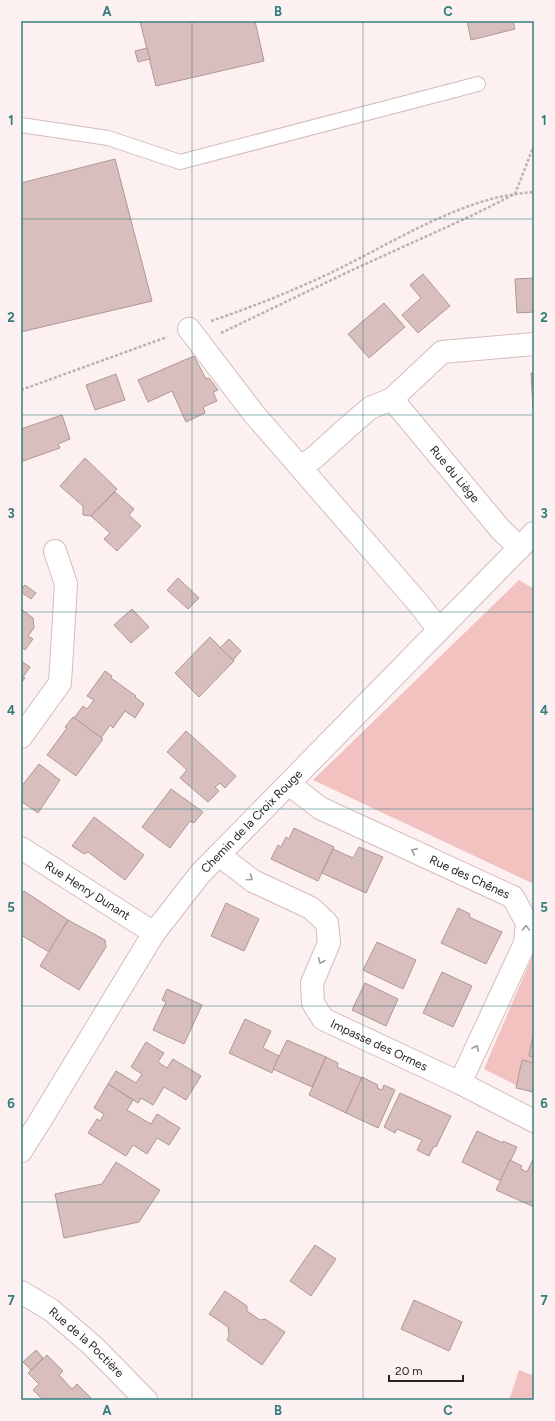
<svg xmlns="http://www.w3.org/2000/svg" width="555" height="1421" font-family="Figtree,sans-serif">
<rect width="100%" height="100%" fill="#fcf1f0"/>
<!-- green -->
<g fill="#f2c2c0">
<polygon points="519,580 534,589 534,884 313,780"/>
<polygon points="534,952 534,1094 484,1069"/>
<polygon points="519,1370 534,1376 534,1400 509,1400"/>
</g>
<!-- building -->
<g fill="#d8bebc" stroke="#b09795">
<polygon points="140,21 255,21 264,61 156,86"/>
<polygon points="467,21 513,21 515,29 471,40"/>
<polygon points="147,48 150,59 138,62 135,51"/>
<polygon points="115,159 152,301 21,332 21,183"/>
<polygon points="423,274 450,306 418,333 402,315 421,298 410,285"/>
<polygon points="534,278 534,312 517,313 515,279"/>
<polygon points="384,303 405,327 369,358 348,334"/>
<polygon points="194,356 206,379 209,378 218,390 213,392 217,401 203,407 205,413 186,422 172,391 148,402 138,380"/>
<polygon points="531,373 534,373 534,408 533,408"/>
<polygon points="116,374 125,400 95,410 86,385"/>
<polygon points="62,415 70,439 58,444 60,448 23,461 21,463 21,429"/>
<polygon points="85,458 117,489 91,516 83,515 83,506 60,486"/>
<polygon points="115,492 134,509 129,515 141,526 117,551 104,539 110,533 91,516"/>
<polygon points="178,578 199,598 188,609 167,590"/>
<polygon points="25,585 36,593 31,599 21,592 21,589"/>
<polygon points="21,609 33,618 34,628 28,636 33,639 25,650 21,647"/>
<polygon points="132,609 149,627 131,643 114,625"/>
<polygon points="210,637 234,661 199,697 175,673"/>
<polygon points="229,639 241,651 233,660 220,648"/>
<polygon points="21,661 30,667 23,677 25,678 21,683"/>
<polygon points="105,671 112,676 111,678 136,696 135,697 144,704 135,718 125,711 113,728 110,725 101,738 74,718 83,706 87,709 94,700 87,696"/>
<polygon points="73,717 103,739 76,776 47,755 67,728 65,727"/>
<polygon points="186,731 236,776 225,788 220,783 215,787 219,791 208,802 180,778 187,770 167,752"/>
<polygon points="39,764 60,780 38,813 21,801 21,787"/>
<polygon points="171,789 203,812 194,823 190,821 170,848 142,827"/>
<polygon points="94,817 144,855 125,880 88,852 84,854 72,846"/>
<polygon points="294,828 334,847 318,881 271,859 278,845 281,847 286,837 289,839"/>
<polygon points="359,847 383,857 366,893 322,873 333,849 353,858"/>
<polygon points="24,891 68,920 49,952 21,935 21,896"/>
<polygon points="226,903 259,919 244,951 211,936"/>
<polygon points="458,908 470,914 469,917 502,932 486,964 441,943"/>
<polygon points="68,920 105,940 106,947 79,990 40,966"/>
<polygon points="377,942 416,960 403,989 363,970"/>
<polygon points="442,972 472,986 453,1027 423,1013"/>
<polygon points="365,983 398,999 386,1026 352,1010"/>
<polygon points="167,989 202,1005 184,1044 153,1030 166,1002 162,1000"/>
<polygon points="245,1019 271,1031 263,1048 279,1056 272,1073 229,1053"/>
<polygon points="534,1031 534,1057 529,1056"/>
<polygon points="287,1040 326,1057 312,1087 273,1069"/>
<polygon points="146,1042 164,1053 158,1062 167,1068 173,1059 201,1076 186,1100 164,1087 153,1105 141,1098 138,1103 108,1084 116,1071 136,1083 142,1074 131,1067"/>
<polygon points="326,1057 338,1063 337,1067 362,1078 346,1113 309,1095"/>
<polygon points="522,1060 534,1063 534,1092 516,1088"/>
<polygon points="362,1077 378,1085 377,1088 382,1090 384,1085 395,1090 378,1128 346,1113"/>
<polygon points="108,1084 133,1100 127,1110 151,1124 157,1114 180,1128 169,1145 157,1138 147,1154 133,1145 126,1156 88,1133 97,1119 100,1121 104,1114 94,1108"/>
<polygon points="400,1093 451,1116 436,1147 434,1146 429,1156 417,1150 422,1140 397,1129 395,1133 384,1127"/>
<polygon points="477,1131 503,1143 503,1141 517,1147 501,1181 462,1162"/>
<polygon points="534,1157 534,1207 496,1190 510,1160 522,1166 521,1169 527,1172"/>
<polygon points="116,1162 160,1190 139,1222 64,1238 55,1194 102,1184"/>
<polygon points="315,1245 336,1259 311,1296 290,1281"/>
<polygon points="225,1291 247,1306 247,1311 260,1320 265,1319 285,1332 262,1365 227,1340 229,1336 228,1327 209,1314"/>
<polygon points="414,1300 462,1322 449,1351 401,1329"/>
<polygon points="36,1350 43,1358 31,1370 23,1362"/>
<polygon points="47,1355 63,1371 59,1375 72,1389 77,1384 91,1398 88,1400 43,1400 33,1390 39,1384 28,1373"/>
</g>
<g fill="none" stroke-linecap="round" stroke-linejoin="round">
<!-- service casing -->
<g stroke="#d6bcbb" stroke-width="16">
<polyline id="service" points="21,125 108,138 180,162 478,84"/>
</g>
<!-- minor casing -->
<g stroke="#d6bcbb" stroke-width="24">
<g id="minor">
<polyline points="189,329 254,414 419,604 439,630"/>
<path id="s1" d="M392,399L501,530L520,548"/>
<polyline points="301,467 315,457 348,427 370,408 392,399 442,352 534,344"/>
<polyline points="21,737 60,683 66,584 55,551"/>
<path id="s2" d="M289,784L320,808L513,897L527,923L525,943L460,1083"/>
<path id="s3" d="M21,848L154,933"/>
<path id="s4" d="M219,855L253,881L311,908L327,923L329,943L312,983L313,1003L323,1019L460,1083L534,1121"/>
<path id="s5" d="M21,1151L40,1121L154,933L200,874L534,533"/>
<path id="s6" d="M21,1292L51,1310L93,1346L146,1400"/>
</g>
</g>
<!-- path -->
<g stroke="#bcb2b1" stroke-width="2.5" stroke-dasharray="3 2" stroke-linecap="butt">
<path d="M211,321C246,309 280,296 313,281C374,254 430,215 495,198C508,195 521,193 534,192"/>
<polyline points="221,333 350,271 471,216 515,194 534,145"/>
<polyline points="21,390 167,337"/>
</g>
<!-- service -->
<use href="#service" stroke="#fff" stroke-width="14"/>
<!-- minor -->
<use href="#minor" stroke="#fff" stroke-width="22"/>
</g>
<!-- one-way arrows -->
<defs><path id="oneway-chevron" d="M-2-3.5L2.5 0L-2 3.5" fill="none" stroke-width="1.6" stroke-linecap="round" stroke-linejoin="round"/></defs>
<g stroke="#a09c9c">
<use href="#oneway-chevron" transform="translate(414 851) rotate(-155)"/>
<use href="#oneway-chevron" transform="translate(250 878) rotate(35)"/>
<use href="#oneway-chevron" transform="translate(526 928) rotate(-88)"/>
<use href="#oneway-chevron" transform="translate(321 961) rotate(113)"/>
<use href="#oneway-chevron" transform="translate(476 1048) rotate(-65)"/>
</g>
<!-- grid -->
<path fill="none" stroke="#347d81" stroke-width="1" stroke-opacity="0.55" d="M192,21V1400M363,21V1400M21,219H534M21,415H534M21,612H534M21,809H534M21,1006H534M21,1202H534"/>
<g text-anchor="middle" stroke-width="3" stroke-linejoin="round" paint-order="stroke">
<!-- street labels -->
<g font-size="12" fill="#2c2322" stroke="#fcf1f0">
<text dy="4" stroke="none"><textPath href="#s1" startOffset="98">Rue du Liège</textPath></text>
<text dy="4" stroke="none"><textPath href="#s5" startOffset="404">Chemin de la Croix Rouge</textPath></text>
<text dy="4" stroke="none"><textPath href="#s2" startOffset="204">Rue des Chênes</textPath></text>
<text dy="4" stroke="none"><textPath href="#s3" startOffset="79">Rue Henry Dunant</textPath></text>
<text dy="4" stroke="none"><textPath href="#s4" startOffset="293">Impasse des Ormes</textPath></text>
<text dy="4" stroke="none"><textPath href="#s6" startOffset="83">Rue de la Poctière</textPath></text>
</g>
</g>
<!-- border -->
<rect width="555" height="1421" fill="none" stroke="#fcf1f0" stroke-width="44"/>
<!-- scale -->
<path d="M389 1375v6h74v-6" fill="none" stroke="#2c2322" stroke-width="2"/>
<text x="395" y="1375" font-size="12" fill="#2c2322" stroke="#fcf1f0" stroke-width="3" paint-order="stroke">20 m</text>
<rect x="22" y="22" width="511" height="1377" fill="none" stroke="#347d81" stroke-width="1.5"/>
<g font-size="13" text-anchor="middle" font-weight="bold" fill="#347d81">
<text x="107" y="16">A</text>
<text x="278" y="16">B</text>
<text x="448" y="16">C</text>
<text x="11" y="125">1</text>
<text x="544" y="125">1</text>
<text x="11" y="322">2</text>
<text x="544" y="322">2</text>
<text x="11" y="518">3</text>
<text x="544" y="518">3</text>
<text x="11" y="715">4</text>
<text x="544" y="715">4</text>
<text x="11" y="912">5</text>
<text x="544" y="912">5</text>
<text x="11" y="1108">6</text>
<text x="544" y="1108">6</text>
<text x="11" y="1305">7</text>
<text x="544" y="1305">7</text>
<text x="107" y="1415">A</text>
<text x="278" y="1415">B</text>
<text x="448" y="1415">C</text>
</g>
</svg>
